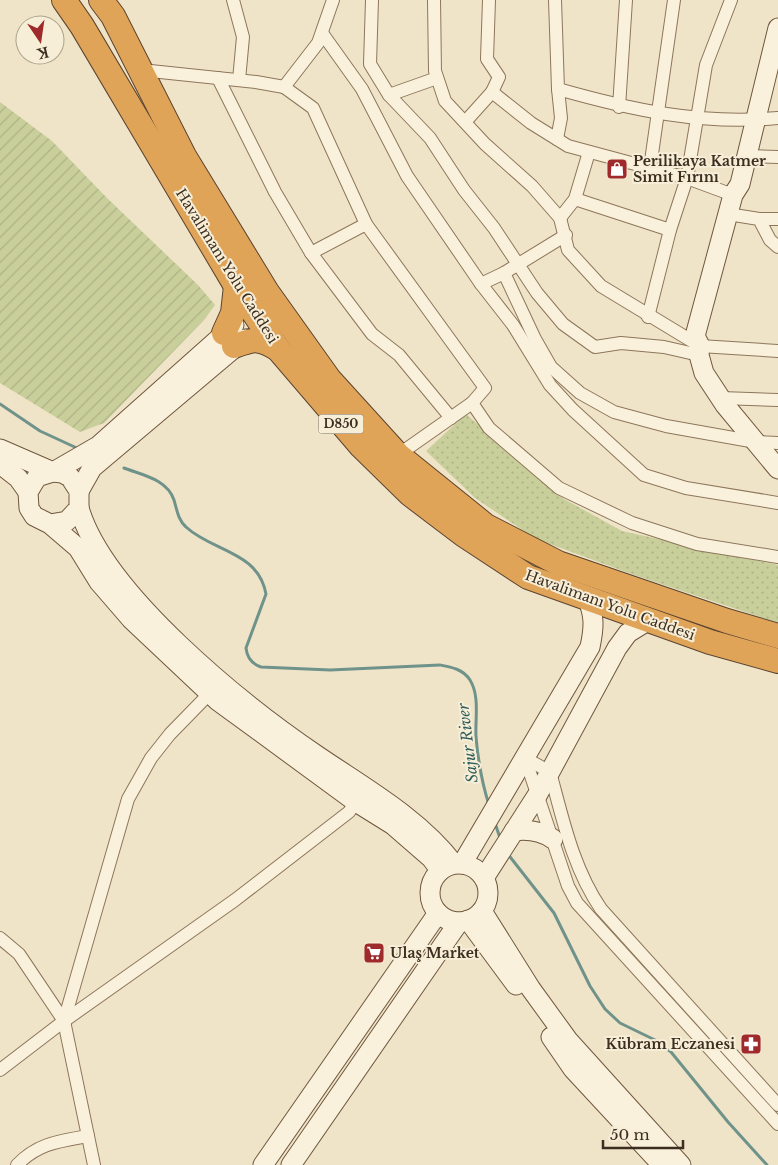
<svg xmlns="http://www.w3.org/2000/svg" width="778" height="1165" font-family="'Libre Baskerville',serif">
<defs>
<pattern id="grass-dots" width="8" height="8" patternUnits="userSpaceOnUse" patternTransform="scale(1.25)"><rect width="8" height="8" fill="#c9cf9b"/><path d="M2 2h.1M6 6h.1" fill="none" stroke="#aeb285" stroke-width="1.8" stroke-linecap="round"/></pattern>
<pattern id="garden-furrows" width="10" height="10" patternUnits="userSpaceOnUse" patternTransform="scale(1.25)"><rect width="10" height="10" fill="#c9cf9b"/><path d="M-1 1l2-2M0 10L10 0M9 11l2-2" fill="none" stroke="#aeb285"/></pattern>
</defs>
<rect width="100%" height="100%" fill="#f0e4c8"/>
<!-- grass -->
<polygon fill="url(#grass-dots)" points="466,414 564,499 622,531 778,565 778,623 637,576 536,539 475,498 426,451"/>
<!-- garden -->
<polygon fill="url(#garden-furrows)" points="0,102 52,141 107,198 198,285 215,305 204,320 104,423 80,432 0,383"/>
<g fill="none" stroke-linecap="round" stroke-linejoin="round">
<!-- stream -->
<g stroke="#6f938a" stroke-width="3">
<polyline points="0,404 40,431 79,449"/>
<path d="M124,468C142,475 167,479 174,500C177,510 178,520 186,527C213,552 258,551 266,594L246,648C247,657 252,664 261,667L330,670L440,665C451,667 463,669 470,680C480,696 475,719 476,737C478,760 482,783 489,805"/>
<polyline points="495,823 501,841"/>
<polyline points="507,853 554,913 590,986 605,1009 620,1023 655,1040 671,1052 728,1122 767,1165"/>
</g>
<!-- street casing -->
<g stroke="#8d765c" stroke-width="14">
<g id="street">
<polyline points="233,0 243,37 239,80"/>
<polyline points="333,0 318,43 284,87 313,108 366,224 485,388 472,403"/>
<polyline points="372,0 370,64 389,95 430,138 464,190 494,228 537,293 563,324 595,347 621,343 664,347 699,355"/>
<polyline points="434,0 435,71 445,101 485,144 532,186 560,218 568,250 601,286 700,346 778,351"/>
<polyline points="489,0 487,59 499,77 492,92"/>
<path d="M555,0L558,89C632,110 700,125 778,118"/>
<polyline points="322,33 362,89 407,176 481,284 513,325 550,385 573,410 644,475 686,488 778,503"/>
<polyline points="141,70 256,82 284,87"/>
<polyline points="218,78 275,192 311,253 372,334 399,355 451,418"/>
<polyline points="389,95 437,78"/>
<polyline points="619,107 626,0"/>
<polyline points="465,122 492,92 531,123 568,146 687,178 733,195"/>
<polyline points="557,139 561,118 558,89"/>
<polyline points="746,156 778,157"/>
<polyline points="650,168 674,0"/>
<polyline points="575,199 670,230"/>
<polyline points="728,214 759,219 770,240 778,247"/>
<polyline points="560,218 575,199 589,152"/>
<polyline points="759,219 778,219"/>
<polyline points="311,253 366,224"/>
<polyline points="504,273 535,339 551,367 580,393 614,412 666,426 756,442 778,443"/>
<polyline points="481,284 504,273 566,235"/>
<polyline points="648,317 670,230 687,178 706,65 731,0"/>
<polyline points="721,398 778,400"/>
<polyline points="398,455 472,403 489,428 559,488 632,523 697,544 778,557"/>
<polyline points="525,758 568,886 577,903 778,1124"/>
<path d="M525,758L550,772C563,820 573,868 601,909L778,1105"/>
<polyline points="0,938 19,954 64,1021"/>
<polyline points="0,1070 64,1021 235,900 349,812 356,802"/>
<path d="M17,1165C38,1143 60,1141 88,1136"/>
<polyline points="94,1165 64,1021 128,799 151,758 170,734 210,693"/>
</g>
</g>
<!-- secondary casing -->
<g stroke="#6f573f" stroke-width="21">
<g id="secondary">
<polyline points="778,28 740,184 733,195 695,336 700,346 699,355 704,373 725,405 778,469"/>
<polyline points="0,449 53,472 98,446 234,325"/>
<polyline points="0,464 18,478 28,492"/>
<polyline points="79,491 92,468 245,339"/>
<path d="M79,508C104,594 244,706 318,756C365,788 419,818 454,864"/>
<polyline points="50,524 67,521 79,508 79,491 70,477 62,473 53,472 37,477 28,492 29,508 34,516 50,524 78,548 99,582 131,619 218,701 356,802 393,825 431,858 440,870"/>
<path d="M514,831C528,829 541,831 553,839"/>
<path d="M462,864L590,647C594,628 595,616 587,598"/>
<circle cx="459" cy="893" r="29"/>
<polyline points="484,878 538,794 617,648 628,633 649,620"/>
<polyline points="482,911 531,989 568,1040 681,1165"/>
<polyline points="468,920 516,985"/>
<polyline points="551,1037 573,1069 662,1165"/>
<polyline points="263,1165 438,913"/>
<polyline points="291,1165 459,922"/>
</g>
</g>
<!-- highway casing -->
<g stroke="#5b4430" stroke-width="26">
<g id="highway">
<polyline points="64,0 82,26 236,286 278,349 361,446 410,494 464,535 528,577 710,642 778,661"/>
<polyline points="101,0 113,16 184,156 267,292 329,379 398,455 486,526 558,563 727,621 778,636"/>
<polyline points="224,333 233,313 236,286"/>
<path d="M234,346C254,339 259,337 278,349"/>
</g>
</g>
<!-- street -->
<use href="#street" stroke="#faf1dc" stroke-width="12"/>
<!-- secondary -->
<use href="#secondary" stroke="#faf1dc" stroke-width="19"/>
<!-- highway -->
<use href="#highway" stroke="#e0a458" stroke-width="24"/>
</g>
<!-- icons -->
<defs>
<g id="shop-square" transform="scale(1.125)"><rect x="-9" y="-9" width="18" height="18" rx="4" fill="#9e2a2b" stroke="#f7eed8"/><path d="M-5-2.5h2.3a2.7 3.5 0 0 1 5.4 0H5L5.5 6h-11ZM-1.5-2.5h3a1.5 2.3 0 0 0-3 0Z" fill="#fff"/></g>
<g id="supermarket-square" transform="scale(1.125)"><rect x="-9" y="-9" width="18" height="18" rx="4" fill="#9e2a2b" stroke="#f7eed8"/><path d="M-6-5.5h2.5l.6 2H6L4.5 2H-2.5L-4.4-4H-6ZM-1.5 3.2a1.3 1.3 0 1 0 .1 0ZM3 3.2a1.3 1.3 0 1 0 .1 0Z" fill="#fff"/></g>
<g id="pharmacy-square" transform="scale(1.125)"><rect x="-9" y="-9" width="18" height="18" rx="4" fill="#9e2a2b" stroke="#f7eed8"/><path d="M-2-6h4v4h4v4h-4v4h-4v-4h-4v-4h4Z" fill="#fff"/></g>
</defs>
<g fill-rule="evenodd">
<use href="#shop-square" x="617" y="169"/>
<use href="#supermarket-square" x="374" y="953"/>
<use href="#pharmacy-square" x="751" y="1044"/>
</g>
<g text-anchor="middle" stroke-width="4" stroke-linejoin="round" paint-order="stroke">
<!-- shield labels -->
<rect fill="#f7eed8" stroke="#756857" stroke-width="1" x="318.5" y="414.5" width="45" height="19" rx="4"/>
<g font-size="12" font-weight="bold" fill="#3d2e20">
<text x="341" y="428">D850</text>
</g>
<!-- poi labels -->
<g font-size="14" font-weight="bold" fill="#3d2e20" stroke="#f7eed8" text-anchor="start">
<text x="633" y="166">Perilikaya Katmer<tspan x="633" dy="16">Simit Fırını</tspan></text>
<text x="390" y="958">Ulaş Market</text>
<text x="735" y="1049" text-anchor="end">Kübram Eczanesi</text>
</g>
<!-- street labels -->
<g font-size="14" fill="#3d2e20" stroke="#f7eed8">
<text transform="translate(227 266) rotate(58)" y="5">Havalimanı Yolu Caddesi</text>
<text transform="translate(610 605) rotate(20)" y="5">Havalimanı Yolu Caddesi</text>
</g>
<!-- water labels -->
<g font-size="15" font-style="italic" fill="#2f5d5a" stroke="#f7eed8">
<text transform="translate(468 743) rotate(-97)" y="5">Sajur River</text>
</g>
</g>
<!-- north arrow -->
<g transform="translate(40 40) rotate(167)"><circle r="24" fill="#f7eed8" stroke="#ada18e"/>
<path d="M0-4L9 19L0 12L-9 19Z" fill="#9e2a2b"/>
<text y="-8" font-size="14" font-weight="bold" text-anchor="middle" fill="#3d2e20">K</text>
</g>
<!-- scale -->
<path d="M603 1140v8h80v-8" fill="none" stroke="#3d2e20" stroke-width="2.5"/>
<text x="610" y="1140" font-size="15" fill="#3d2e20" stroke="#f7eed8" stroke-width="4" paint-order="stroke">50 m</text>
</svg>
